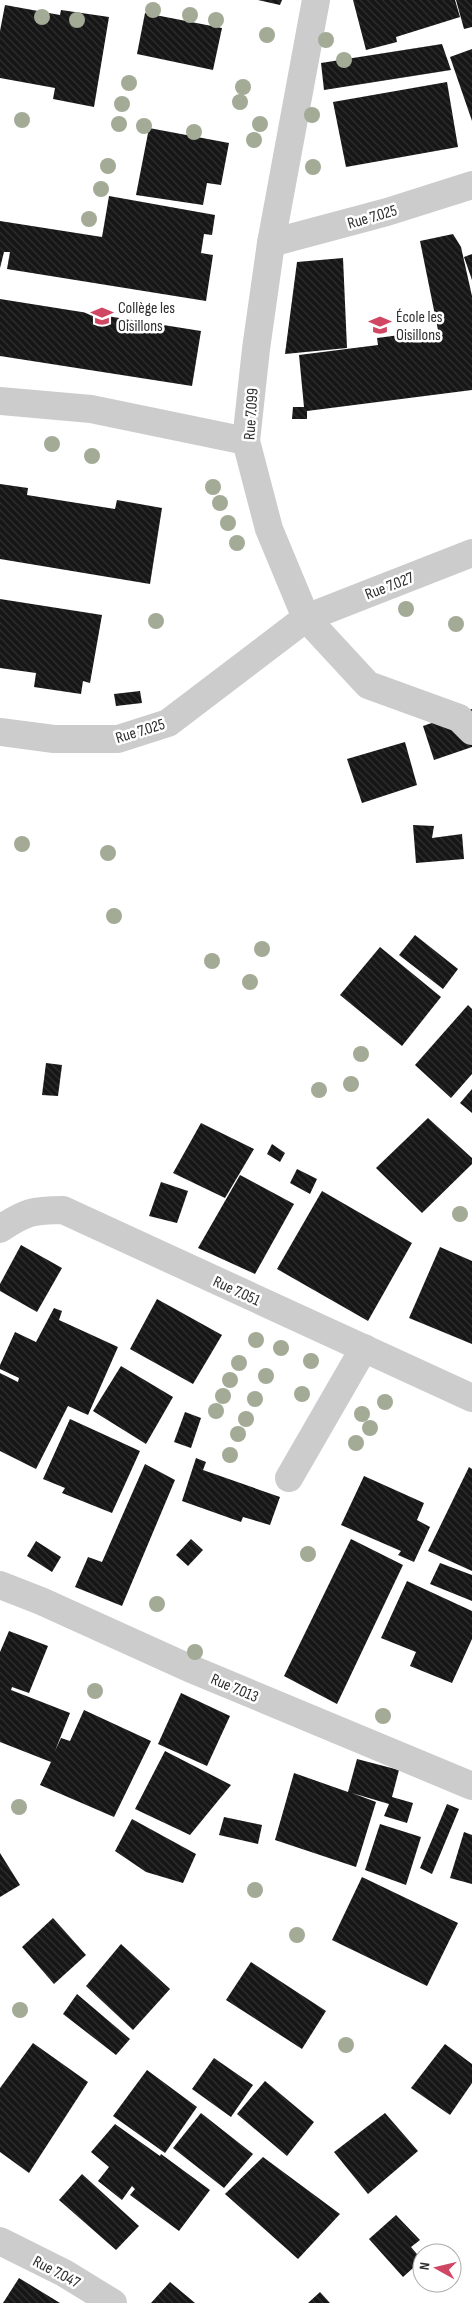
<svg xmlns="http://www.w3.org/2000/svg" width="472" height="2303" font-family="'Sofia Sans Condensed',sans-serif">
<defs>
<pattern id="building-back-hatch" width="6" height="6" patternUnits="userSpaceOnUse" patternTransform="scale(1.25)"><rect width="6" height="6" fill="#161616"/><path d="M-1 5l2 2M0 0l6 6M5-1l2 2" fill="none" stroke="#303030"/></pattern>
</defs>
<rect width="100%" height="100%" fill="#fff"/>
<!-- building -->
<g fill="url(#building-back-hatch)">
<polygon points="258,0 282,0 280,5"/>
<polygon points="353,0 455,0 460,17 396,37 397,42 366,50"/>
<polygon points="456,0 472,0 472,27 464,29"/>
<polygon points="5,5 60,15 61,10 109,17 94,107 53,99 55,88 0,78 0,31"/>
<polygon points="145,13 222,28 213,70 137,54"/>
<polygon points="442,44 451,70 324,90 321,63"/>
<polygon points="472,49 472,121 450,57"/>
<polygon points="447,82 458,147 346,167 333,102"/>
<polygon points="149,128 229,143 221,185 207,183 203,205 136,195"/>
<polygon points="109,196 215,215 212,235 204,234 201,253 213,255 206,301 7,269 10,252 4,252 0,268 0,221 102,237"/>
<polygon points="453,234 461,247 472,296 472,390 307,411 307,419 292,419 293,407 304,407 299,355 378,345 377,338 438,330 420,241"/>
<polygon points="472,254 472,280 464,257"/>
<polygon points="343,258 347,348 285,354 297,262"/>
<polygon points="0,299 201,331 192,386 0,356"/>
<polygon points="0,484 28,488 27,495 115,509 117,500 162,508 150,584 0,559"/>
<polygon points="0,599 102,615 90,683 83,681 81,694 34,687 36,673 0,668"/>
<polygon points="140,691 142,703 116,706 114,694"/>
<polygon points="472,709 472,747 434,760 423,726"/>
<polygon points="405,742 417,785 362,803 347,759"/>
<polygon points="413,825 434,826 432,838 462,834 464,859 416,863"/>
<polygon points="415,935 458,969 443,989 399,955"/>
<polygon points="380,947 441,997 402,1046 340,995"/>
<polygon points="468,1005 472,1009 472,1074 451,1098 415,1065"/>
<polygon points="46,1063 62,1065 58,1096 42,1095"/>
<polygon points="472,1089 472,1113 460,1103"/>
<polygon points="428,1118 472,1158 472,1164 422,1213 376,1168"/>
<polygon points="201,1123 254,1149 225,1198 173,1173"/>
<polygon points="272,1144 285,1153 280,1162 267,1154"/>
<polygon points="297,1169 317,1179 310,1194 290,1183"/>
<polygon points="240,1175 294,1204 255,1274 198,1248"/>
<polygon points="161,1182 188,1191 177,1223 149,1216"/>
<polygon points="322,1191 412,1243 368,1321 277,1269"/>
<polygon points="21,1245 62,1268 37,1312 0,1291 0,1284"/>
<polygon points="440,1247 472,1261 472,1344 409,1318"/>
<polygon points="157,1299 222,1335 193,1384 130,1349"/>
<polygon points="54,1308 62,1311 59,1320 118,1347 88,1415 68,1406 36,1469 0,1451 0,1373 18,1382 19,1378 0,1369 0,1365 15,1332 36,1342"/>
<polygon points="121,1366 173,1397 146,1444 93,1411"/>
<polygon points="185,1412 201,1418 191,1448 174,1442"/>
<polygon points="70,1419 140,1451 112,1513 62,1493 65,1488 43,1479"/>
<polygon points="196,1458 206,1462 203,1470 280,1497 270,1525 243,1517 241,1522 182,1501"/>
<polygon points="145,1464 175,1480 122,1606 75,1587 88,1557 102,1562"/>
<polygon points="469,1467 472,1469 472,1571 428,1551"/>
<polygon points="364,1476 424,1503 417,1520 430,1527 414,1562 398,1555 401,1551 341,1525"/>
<polygon points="191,1539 203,1550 188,1566 176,1555"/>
<polygon points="351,1539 403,1565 337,1704 284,1676"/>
<polygon points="36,1541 61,1557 52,1572 27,1556"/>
<polygon points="440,1563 472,1575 472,1601 430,1584"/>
<polygon points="407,1581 472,1611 472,1639 452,1683 410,1666 416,1652 381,1638"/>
<polygon points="9,1631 48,1646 29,1693 12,1687 11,1690 70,1713 55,1751 61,1738 70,1741 84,1710 151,1741 114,1817 40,1785 51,1762 0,1742 0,1652"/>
<polygon points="181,1693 230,1716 207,1766 158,1744"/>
<polygon points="165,1751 231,1785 190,1835 135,1809"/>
<polygon points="357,1759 399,1770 392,1797 413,1803 407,1823 384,1816 389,1804 352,1793 376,1802 356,1867 275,1840 294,1773 348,1792"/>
<polygon points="447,1804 459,1809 432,1874 420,1868"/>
<polygon points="224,1817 262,1825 258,1844 219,1835"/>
<polygon points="132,1819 196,1854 183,1883 146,1872 115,1851"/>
<polygon points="380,1824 421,1837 406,1885 365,1870"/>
<polygon points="464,1832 472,1835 472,1884 450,1878"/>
<polygon points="0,1853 20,1885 0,1897"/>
<polygon points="362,1877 458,1923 427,1986 332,1940"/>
<polygon points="53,1918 86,1955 54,1984 22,1947"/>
<polygon points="121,1944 170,1989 133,2030 86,1986"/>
<polygon points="251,1962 326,2011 302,2049 226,2000"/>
<polygon points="77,1994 130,2039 116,2055 63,2014"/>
<polygon points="33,2043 88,2082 29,2173 0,2152 0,2088"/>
<polygon points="445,2044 472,2064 472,2083 450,2115 411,2088"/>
<polygon points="214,2058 253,2085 231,2117 192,2089"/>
<polygon points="147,2070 197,2107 165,2153 113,2116"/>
<polygon points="265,2081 314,2122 287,2156 237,2114"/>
<polygon points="201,2113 253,2154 224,2188 173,2148"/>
<polygon points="385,2113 418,2151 368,2194 334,2152"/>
<polygon points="115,2124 160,2156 161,2154 210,2190 179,2231 130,2195 135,2189 132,2186 122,2200 98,2181 109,2167 91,2152"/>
<polygon points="263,2157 340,2214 298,2259 225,2194"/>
<polygon points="82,2174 139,2226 116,2250 59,2200"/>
<polygon points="396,2215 420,2240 411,2247 422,2260 403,2277 369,2239"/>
<polygon points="19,2278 60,2303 3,2303"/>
<polygon points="170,2282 195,2303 151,2303"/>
<polygon points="320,2292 330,2303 308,2303"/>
</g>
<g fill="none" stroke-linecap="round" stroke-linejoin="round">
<!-- minor -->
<g stroke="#ccc" stroke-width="28">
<polyline points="316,0 271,243 256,349 246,441 269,529 306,618 368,685 459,718 472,731"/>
<polyline points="271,243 387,212 472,185"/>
<polyline points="0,401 91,409 246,441"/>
<polyline points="0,732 54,739 118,739 168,723 306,618 472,553"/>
<path d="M0,1229C25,1212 33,1210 63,1210L472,1398"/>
<polyline points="289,1478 364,1348"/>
<polyline points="0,1585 41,1601 189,1668 472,1786"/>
<polyline points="0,2241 64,2273 113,2303"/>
</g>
</g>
<!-- trees -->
<g fill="#a3aa96">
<circle cx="153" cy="10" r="8"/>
<circle cx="190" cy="15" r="8"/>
<circle cx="42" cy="17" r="8"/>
<circle cx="77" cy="20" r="8"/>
<circle cx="216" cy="20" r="8"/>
<circle cx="267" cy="35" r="8"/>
<circle cx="326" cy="40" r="8"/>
<circle cx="344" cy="60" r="8"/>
<circle cx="129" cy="83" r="8"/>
<circle cx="243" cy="87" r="8"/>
<circle cx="240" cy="102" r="8"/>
<circle cx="122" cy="104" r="8"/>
<circle cx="312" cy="115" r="8"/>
<circle cx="22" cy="120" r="8"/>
<circle cx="119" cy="124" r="8"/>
<circle cx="260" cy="124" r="8"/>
<circle cx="144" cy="126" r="8"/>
<circle cx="194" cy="132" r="8"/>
<circle cx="254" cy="140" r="8"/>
<circle cx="108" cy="166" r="8"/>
<circle cx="313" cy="167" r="8"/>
<circle cx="101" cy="189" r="8"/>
<circle cx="89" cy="219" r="8"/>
<circle cx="52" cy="444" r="8"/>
<circle cx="92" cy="456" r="8"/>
<circle cx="213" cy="487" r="8"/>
<circle cx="220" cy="503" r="8"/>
<circle cx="228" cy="523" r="8"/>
<circle cx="237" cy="543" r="8"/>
<circle cx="406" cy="609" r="8"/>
<circle cx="156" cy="621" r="8"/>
<circle cx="456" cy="624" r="8"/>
<circle cx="22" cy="844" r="8"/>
<circle cx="108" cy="853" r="8"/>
<circle cx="114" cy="916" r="8"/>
<circle cx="262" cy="949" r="8"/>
<circle cx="212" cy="961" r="8"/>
<circle cx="250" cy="982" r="8"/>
<circle cx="361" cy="1054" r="8"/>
<circle cx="351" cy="1084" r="8"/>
<circle cx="319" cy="1090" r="8"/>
<circle cx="460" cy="1214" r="8"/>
<circle cx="256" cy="1340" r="8"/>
<circle cx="281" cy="1348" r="8"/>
<circle cx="311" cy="1361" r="8"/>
<circle cx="239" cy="1363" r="8"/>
<circle cx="266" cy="1376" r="8"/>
<circle cx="230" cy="1380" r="8"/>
<circle cx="302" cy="1394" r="8"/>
<circle cx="223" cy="1396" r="8"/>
<circle cx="255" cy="1399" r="8"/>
<circle cx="385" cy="1402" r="8"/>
<circle cx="216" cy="1411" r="8"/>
<circle cx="362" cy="1414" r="8"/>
<circle cx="246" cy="1419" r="8"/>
<circle cx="370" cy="1428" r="8"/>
<circle cx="238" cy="1434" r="8"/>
<circle cx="356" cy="1443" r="8"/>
<circle cx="230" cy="1455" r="8"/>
<circle cx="308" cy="1554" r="8"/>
<circle cx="157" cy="1604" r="8"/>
<circle cx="195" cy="1652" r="8"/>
<circle cx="95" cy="1691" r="8"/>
<circle cx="383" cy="1716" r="8"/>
<circle cx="19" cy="1807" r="8"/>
<circle cx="255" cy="1890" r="8"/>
<circle cx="297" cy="1935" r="8"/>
<circle cx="20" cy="2010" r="8"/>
<circle cx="346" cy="2045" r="8"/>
</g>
<!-- icons -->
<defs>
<g id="school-bare" transform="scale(1.725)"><path d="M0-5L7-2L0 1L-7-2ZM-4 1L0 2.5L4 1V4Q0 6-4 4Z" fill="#d04763" stroke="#fff" stroke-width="2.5" paint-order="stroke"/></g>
</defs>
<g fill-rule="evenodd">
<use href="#school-bare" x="102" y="316"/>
<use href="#school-bare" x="380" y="325"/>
</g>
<g text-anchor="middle" stroke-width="5" stroke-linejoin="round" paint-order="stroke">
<!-- street labels -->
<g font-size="16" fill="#2f2f2f" stroke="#fff">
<text transform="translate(372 216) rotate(-16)" y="6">Rue 7.025</text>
<text transform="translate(250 414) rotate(-86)" y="6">Rue 7.099</text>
<text transform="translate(389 585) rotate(-21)" y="6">Rue 7.027</text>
<text transform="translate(140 730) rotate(-17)" y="6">Rue 7.025</text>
<text transform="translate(237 1290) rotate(25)" y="6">Rue 7.051</text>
<text transform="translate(235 1687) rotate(23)" y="6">Rue 7.013</text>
<text transform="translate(57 2271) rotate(28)" y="6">Rue 7.047</text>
</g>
<!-- poi labels -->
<g font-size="16" fill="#2f2f2f" stroke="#fff" text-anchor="start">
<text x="118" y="313">Collège les<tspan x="118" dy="18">Oisillons</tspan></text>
<text x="396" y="322">École les<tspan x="396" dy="18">Oisillons</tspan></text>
</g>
</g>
<!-- north arrow -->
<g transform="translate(437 2268) rotate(278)"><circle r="24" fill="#ffffff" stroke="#acacac"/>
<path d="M0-4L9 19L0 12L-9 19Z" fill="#d04763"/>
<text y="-8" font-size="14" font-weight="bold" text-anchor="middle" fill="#2f2f2f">N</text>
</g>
</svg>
